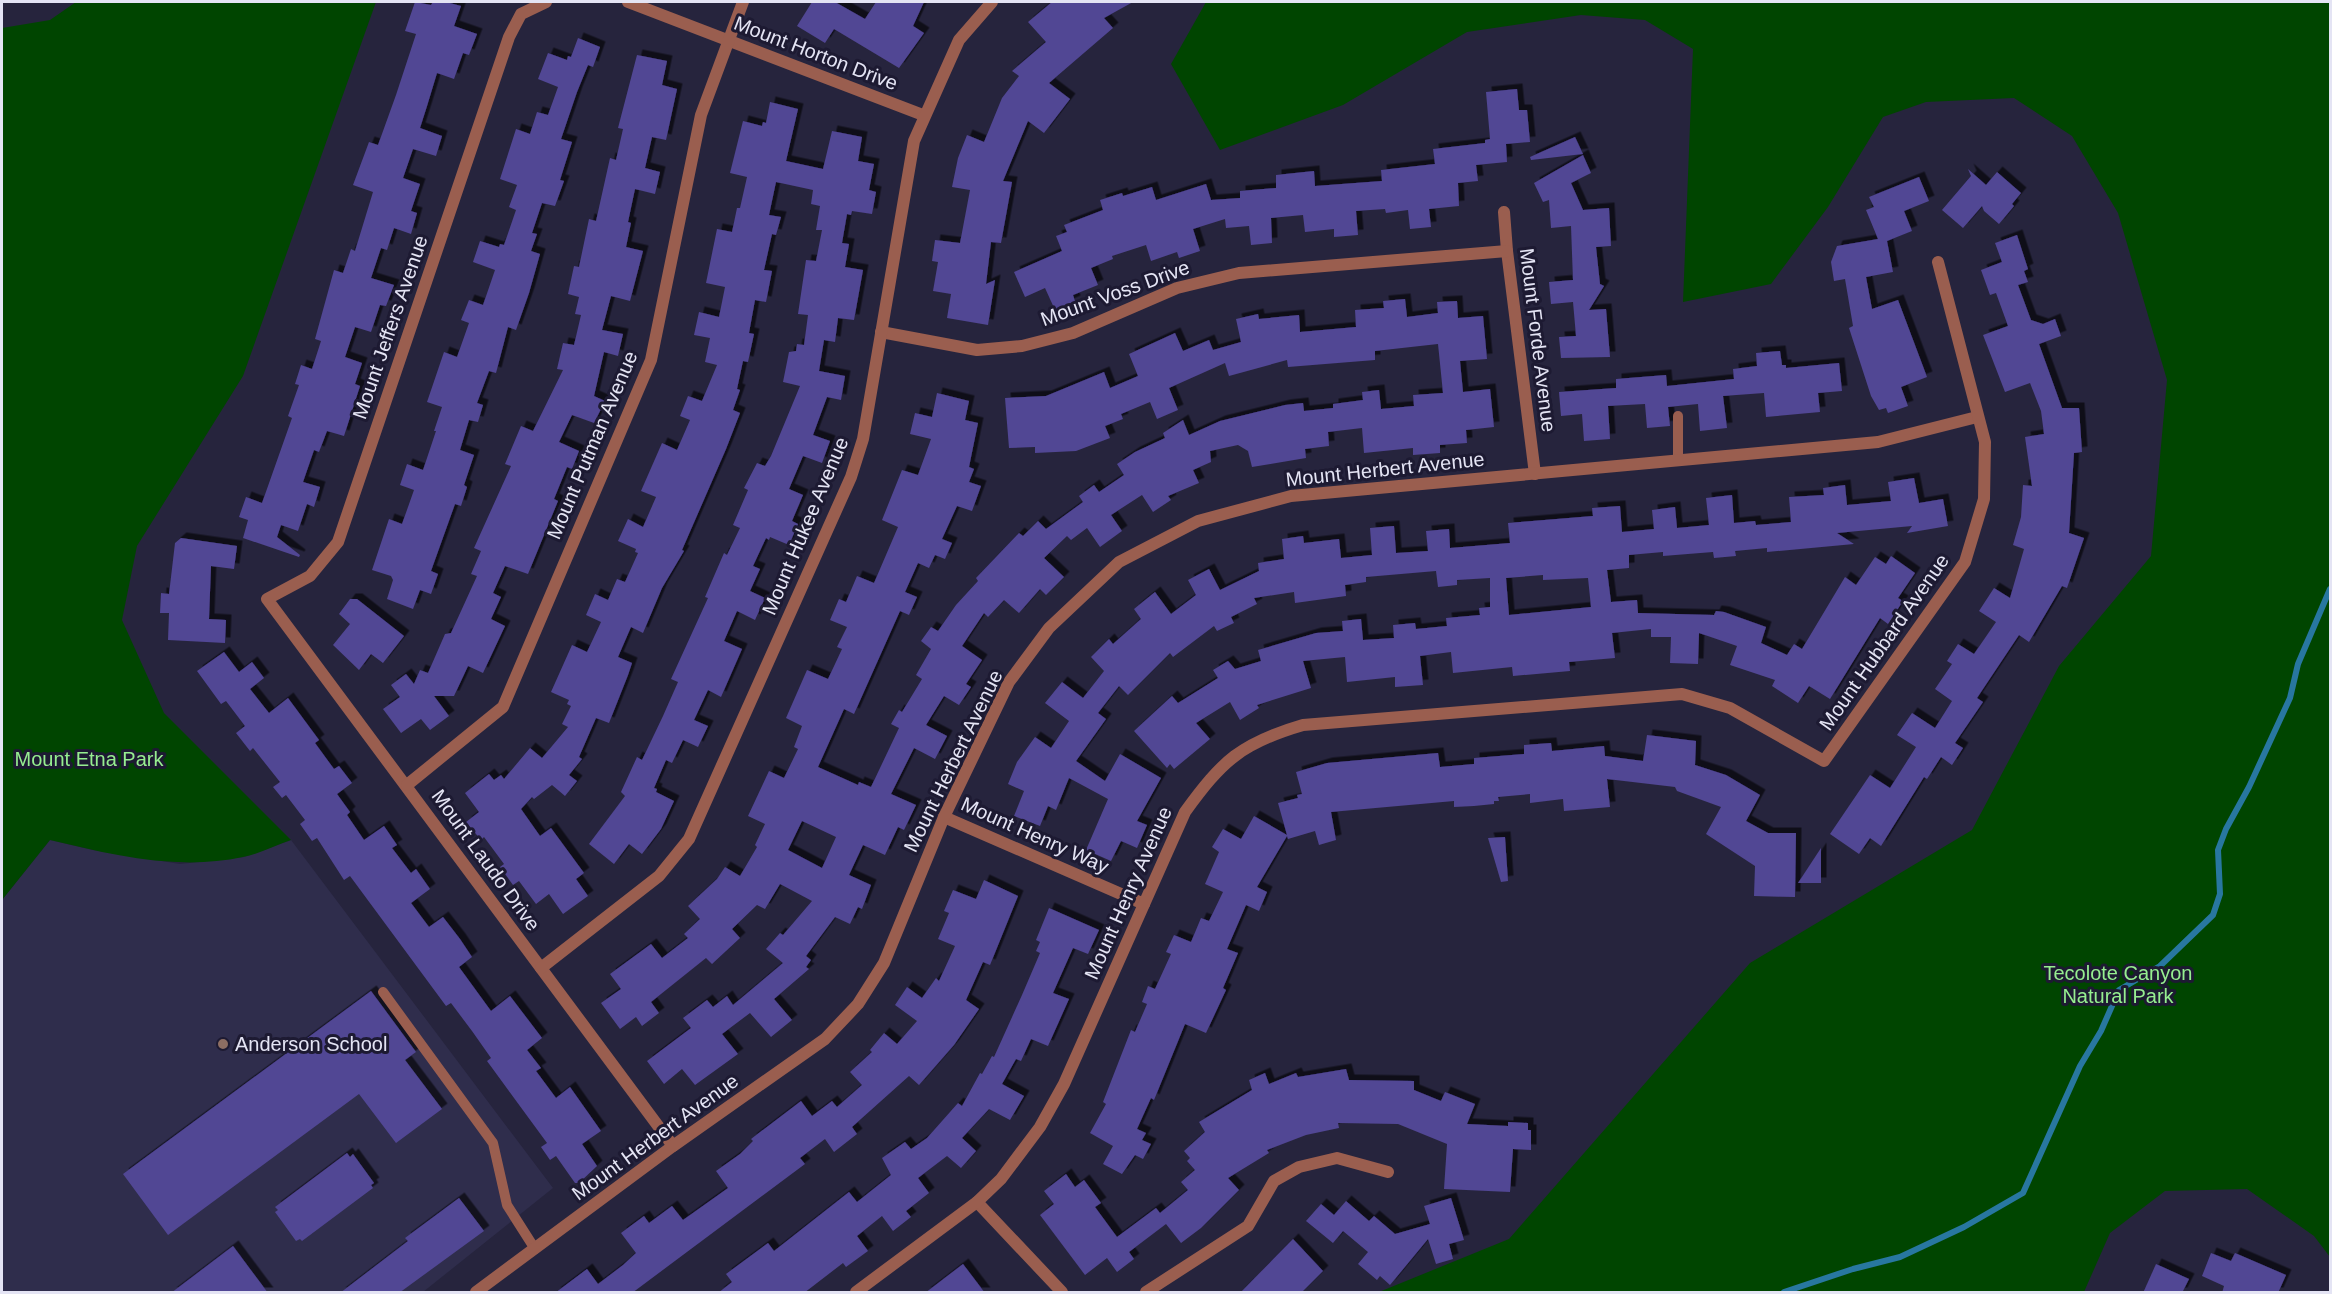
<svg xmlns="http://www.w3.org/2000/svg" width="2332" height="1294" font-family="Helvetica,sans-serif">
<defs>
<filter id="shadow"><feDropShadow dx="5.5" dy="-5.5" stdDeviation="0" flood-color="#0009"/></filter>
</defs>
<rect width="100%" height="100%" fill="#26243d"/>
<!-- built -->
<polygon fill="#2f2d4c" points="50,840 93,850 180,864 244,857 291,840 553,1188 423,1292 2,1292 2,900"/>
<!-- green -->
<g fill="#004500">
<path d="M76,2H376L243,376L137,546L122,620L164,713L291,840C276,845 259,854 243,857C178,871 113,855 50,840L2,900V28L50,20Z"/>
<polygon points="1206,2 2330,2 2330,1257 2314,1236 2247,1189 2165,1191 2110,1233 2084,1292 1379,1292 1509,1239 1750,963 1972,830 2059,666 2151,556 2167,380 2118,213 2072,136 2014,98 1926,102 1883,117 1828,207 1771,284 1683,302 1693,49 1645,20 1581,15 1467,32 1343,105 1220,150 1171,64"/>
</g>
<g fill="none" stroke-linecap="round" stroke-linejoin="round">
<!-- stream -->
<polyline stroke="#2877a0" stroke-width="6" points="1784,1292 1853,1269 1900,1257 1964,1227 2023,1193 2080,1066 2101,1031 2119,990 2160,966 2213,915 2220,894 2218,850 2226,829 2249,787 2290,698 2298,664 2330,589"/>
</g>
<!-- building -->
<g fill="#514694" fill-rule="evenodd" filter="url(#shadow)">
<polygon points="415,2 431,5 433,2 446,2 461,6 454,26 477,34 469,55 463,53 454,79 437,73 427,106 420,128 442,136 436,156 413,149 403,178 420,184 411,211 417,213 411,234 394,228 387,250 381,248 371,278 394,285 386,306 380,305 371,332 355,327 345,357 362,363 355,384 360,386 344,436 327,431 319,452 314,450 303,482 320,487 314,507 307,504 298,531 281,525 277,537 300,555 299,557 243,538 248,520 239,517 246,497 262,503 292,418 288,416 299,385 295,384 301,365 312,369 321,341 315,339 334,270 343,273 351,249 355,251 373,192 353,185 369,142 378,145 396,95 416,34 405,31"/>
<polygon points="812,2 835,2 865,19 876,2 924,2 913,26 924,33 899,68 834,29 825,43 797,26"/>
<polygon points="1052,2 1133,2 1104,18 1113,28 1049,83 1070,99 1044,133 1028,121 1003,181 1012,182 1001,243 991,242 986,284 995,280 988,325 947,318 951,294 933,291 938,262 932,261 935,240 960,243 970,190 952,187 958,158 967,135 984,142 1002,98 1019,76 1012,71 1046,42 1028,22"/>
<polygon points="578,38 600,47 593,67 588,65 577,92 561,139 572,142 560,180 564,181 555,206 542,203 532,233 537,234 531,251 540,254 529,293 516,330 508,327 496,373 489,371 477,403 483,405 478,422 469,420 460,450 474,455 464,485 467,487 461,506 455,504 431,571 438,574 431,594 420,590 413,609 387,599 393,580 391,576 372,570 389,519 402,524 414,490 400,485 407,464 423,470 436,431 434,431 442,407 427,402 444,352 457,357 469,323 461,320 469,300 483,305 495,270 473,262 480,241 499,247 500,244 504,245 516,210 509,207 517,185 500,179 516,129 530,134 537,112 548,115 558,87 538,79 548,53 567,60 568,56 571,57"/>
<polygon points="637,55 667,61 662,85 677,89 666,140 652,137 645,168 660,172 655,194 635,189 628,222 631,223 626,247 643,251 630,301 611,296 602,330 623,334 618,356 604,352 594,396 605,401 594,423 572,415 559,442 579,451 572,469 567,467 554,499 558,501 528,574 505,566 493,593 501,597 491,619 505,626 483,673 468,666 454,696 434,696 449,716 430,730 421,719 401,733 383,709 400,697 391,685 406,674 414,684 420,670 428,673 445,634 451,633 477,576 471,574 481,551 474,548 511,466 505,464 521,426 533,431 563,370 557,369 563,343 574,345 581,315 575,314 579,297 568,294 574,266 579,267 589,219 596,221 610,158 616,160 623,129 618,128"/>
<polygon points="1517,89 1519,110 1527,110 1530,142 1506,144 1507,162 1476,165 1478,181 1458,183 1459,206 1429,209 1431,227 1410,229 1408,210 1386,213 1385,209 1356,211 1358,235 1334,237 1334,229 1305,232 1303,215 1271,218 1272,243 1251,245 1249,226 1226,228 1225,219 1193,229 1200,251 1179,258 1177,252 1151,261 1146,245 1112,256 1113,259 1091,268 1098,285 1073,295 1075,301 1055,310 1045,288 1025,297 1014,272 1062,251 1056,236 1067,232 1064,225 1103,210 1100,200 1122,193 1123,196 1152,187 1156,200 1206,184 1211,200 1240,198 1240,191 1276,188 1276,175 1314,171 1315,186 1382,181 1381,170 1435,164 1433,149 1485,143 1485,140 1490,139 1486,92"/>
<polygon points="770,102 798,109 786,161 823,169 832,131 862,137 858,161 874,164 869,190 876,192 872,214 852,211 851,215 847,214 842,243 849,244 845,267 863,270 854,320 838,318 835,342 824,340 819,371 845,376 841,400 827,397 813,435 830,441 822,463 803,456 789,489 803,495 792,521 798,524 789,545 770,537 769,540 766,538 753,566 760,569 750,591 765,598 755,620 737,611 724,641 742,649 721,697 708,690 694,720 708,726 698,747 683,740 672,763 666,760 654,788 657,789 656,792 674,801 661,829 642,854 629,844 614,864 589,844 625,796 621,792 637,757 642,760 663,716 678,682 671,679 708,598 705,597 724,553 727,555 740,528 733,525 748,490 744,488 757,463 765,466 771,456 800,386 783,382 789,352 796,351 797,344 804,345 808,315 798,314 806,260 816,261 822,230 816,230 820,206 811,204 813,190 776,182 769,215 781,217 776,235 772,234 764,270 772,271 766,302 755,300 749,333 754,334 748,362 743,361 737,389 740,390 733,410 740,413 726,449 682,550 684,551 662,588 643,633 631,627 618,657 632,663 628,675 609,723 596,718 579,757 582,759 569,775 577,781 565,796 552,785 534,799 532,797 521,809 540,836 551,828 584,873 576,879 588,896 563,914 549,894 536,904 519,881 513,885 500,867 504,864 484,837 481,840 466,822 479,812 465,793 489,774 494,780 501,775 504,779 530,748 542,758 568,727 562,724 571,706 567,704 569,700 551,692 572,645 587,652 601,622 586,615 595,594 608,600 617,579 625,582 638,553 635,552 636,549 618,541 628,519 643,527 656,497 641,491 662,443 677,450 690,420 680,416 688,396 702,401 717,365 705,362 710,338 694,335 699,312 719,317 725,287 706,283 717,229 732,232 737,208 740,208 747,177 730,173 743,121 762,126 763,122 766,123"/>
<polygon points="1575,137 1583,154 1531,160 1530,157"/>
<polygon points="1583,155 1591,173 1571,183 1583,210 1609,208 1611,246 1596,247 1600,284 1604,286 1589,310 1606,309 1610,357 1561,358 1559,337 1576,336 1573,302 1551,304 1549,282 1573,280 1571,226 1551,228 1549,200 1543,202 1534,183"/>
<polygon points="1968,169 1986,185 1997,172 2021,193 2012,204 2014,206 1999,224 1984,211 1982,206 1963,228 1942,210 1971,176"/>
<polygon points="1919,177 1929,201 1904,211 1912,231 1887,241 1893,272 1866,277 1872,309 1898,300 1927,377 1901,387 1908,406 1888,413 1886,408 1879,410 1871,396 1849,328 1853,326 1845,279 1834,281 1831,262 1837,246 1878,239 1866,210 1874,207 1869,197"/>
<polygon points="2017,235 2028,269 2024,271 2028,282 2018,285 2031,320 2043,324 2055,319 2061,336 2039,344 2062,408 2079,408 2082,452 2074,453 2069,533 2084,538 2067,588 2062,586 2029,642 2019,635 1977,698 1983,702 1955,743 1963,748 1952,765 1941,757 1927,779 1924,777 1881,846 1870,838 1859,854 1830,834 1870,775 1890,788 1916,747 1897,735 1912,713 1935,728 1952,701 1935,689 1952,664 1947,661 1958,644 1974,654 1996,622 1979,611 1994,588 2010,598 2024,549 2013,545 2021,517 2023,485 2032,486 2025,437 2044,434 2041,411 2030,383 2005,392 1983,335 2008,326 1996,293 1990,295 1981,270 2002,262 1995,243"/>
<path d="M1405,299L1407,317L1438,313L1437,302L1457,301L1458,318L1483,316L1487,359L1460,361L1463,392L1490,389L1494,427L1466,430L1467,443L1440,445V453L1413,455V448L1364,453L1362,428L1328,432L1329,446L1305,449L1306,458L1252,467L1248,451L1238,445L1210,451L1211,462L1193,470L1199,483L1168,496L1171,500L1153,512L1142,495L1111,515L1122,531L1100,547L1087,528L1071,540L1067,536L1044,558L1064,577L1046,595L1040,589L1019,613L1004,600L988,617L984,613L962,646L982,660L966,684L971,687L959,705L944,696L926,725L947,736L935,759L914,748L891,794L916,805L904,830L898,827L885,855L863,845L849,875L871,885L862,909L858,907L850,924L835,917L806,956L811,960L806,967L809,969L774,999L792,1020L771,1037L750,1013L722,1034L738,1054L695,1085L682,1069L664,1084L647,1061L691,1028L683,1018L707,1000L713,1007L727,996L733,1005L783,963L766,949L780,933L783,935L812,901L780,884L765,909L757,905L732,929L740,938L712,964L706,958L651,1002L659,1013L642,1026L636,1017L620,1029L601,1003L621,989L610,974L651,944L662,958L688,938L684,934L700,919L688,906L717,879L725,867L740,876L757,847L755,845L765,824L748,816L769,771L784,778L798,749L794,747L802,726L786,718L807,670L828,679L842,649L837,647L847,627L830,620L839,599L846,602L857,576L874,583L898,527L882,520L902,470L918,475L931,439L910,434L915,413L932,417L937,393L969,401L965,420L978,423L969,467L974,469L969,482L981,486L972,511L957,506L942,539L952,543L945,559L935,555L929,568L918,563L905,592L917,597L909,615L900,611L854,714L844,709L818,767L858,785L859,782L871,787L899,728L891,724L899,710L902,712L922,679L916,675L931,649L921,641L931,627L938,631L956,605L978,581L976,578L1019,533L1023,536L1038,521L1046,529L1083,502L1079,496L1094,485L1099,492L1124,475L1117,464L1135,452L1165,438L1163,433L1183,420L1189,435L1220,421L1285,405L1303,403L1304,411L1333,408V404L1363,400L1362,392L1379,390L1381,409L1414,406L1413,395L1443,393L1438,344L1375,351V360L1288,367L1287,360L1229,376L1225,363L1169,388L1178,410L1157,419L1150,402L1121,414L1123,419L1105,426L1110,438L1076,451L1035,453V447L1009,448L1005,398L1046,396L1104,372L1110,388L1138,376L1129,354L1175,333L1183,351L1209,340L1213,350L1241,342L1236,319L1258,314L1259,319L1299,315L1300,332L1356,327L1355,310L1384,308L1383,301ZM802,821L836,837L822,868L788,850Z"/>
<polygon points="1780,351 1782,365 1786,365 1786,368 1839,363 1842,391 1818,393 1820,412 1766,417 1764,393 1723,396 1727,428 1700,431 1698,404 1668,407 1670,426 1647,428 1645,404 1608,406 1610,439 1584,441 1582,414 1561,416 1559,392 1616,388 1616,379 1666,375 1667,386 1734,379 1733,369 1757,366 1756,353"/>
<path d="M1914,478L1919,503L1943,499L1948,526L1907,533L1912,526L1837,533L1854,544L1767,552V548L1735,551L1736,556L1714,558L1713,552L1663,556V552L1629,555V568L1607,570L1611,602L1637,600L1638,613L1714,615L1716,611L1724,612L1766,627L1761,643L1787,655L1794,644L1802,649L1845,577L1856,585L1875,557L1886,564L1891,556L1915,573L1898,598L1903,601L1888,624L1880,618L1830,699L1809,686L1798,703L1772,686L1775,680L1730,665L1737,646L1699,633L1698,664L1670,663L1671,637H1651V629L1612,633L1615,658L1569,662L1570,671L1513,676L1512,667L1453,673L1451,652L1420,656L1423,685L1395,687V677L1347,682L1345,657L1303,661L1311,688L1257,705L1259,708L1240,720L1230,702L1196,723L1210,739L1174,769L1170,764L1167,768L1134,731L1172,696L1178,703L1218,678L1213,670L1228,661L1235,669L1261,661L1258,650L1316,633L1343,631L1342,621L1361,619L1363,640L1394,638L1393,625L1415,623L1416,629L1447,626L1446,618L1480,615L1479,608L1490,607V578L1457,580V585L1438,587L1436,571L1366,577V582L1345,585L1346,596L1295,603L1294,592L1254,598L1257,604L1231,617L1234,623L1217,631L1214,626L1173,657L1170,653L1128,695L1119,686L1098,713L1106,719L1076,761L1105,781L1120,754L1161,778L1137,821L1147,825L1137,848L1121,841L1111,861L1086,850L1108,799L1069,778L1056,810L1048,806L1040,826L1014,816L1024,791L1008,784L1017,762L1035,737L1051,748L1069,721L1045,703L1062,682L1083,698L1104,671L1091,657L1109,639L1113,644L1141,619L1134,609L1155,592L1171,614L1196,595L1188,580L1209,569L1220,590L1259,571L1258,563L1284,559L1282,539L1303,536L1304,543L1339,539L1341,558L1372,555L1370,528L1394,526L1396,553L1428,551L1426,531L1449,529L1450,548L1510,543L1508,523L1593,516L1592,508L1620,506L1622,532L1654,529L1652,510L1675,507L1677,528L1709,525L1706,498L1732,495L1734,523L1755,521L1756,525L1791,522L1789,497L1824,495L1823,488L1845,485L1847,505L1891,501L1888,482ZM1543,575V580L1588,578L1591,607L1509,615L1506,578Z"/>
<polygon points="181,538 237,546 234,569 211,566 209,619 226,620 225,643 168,640 169,613 160,613 161,593 169,594 175,543"/>
<polygon points="350,599 357,599 404,636 383,663 371,654 359,670 333,645 350,624 339,614"/>
<polygon points="224,652 239,672 252,662 264,678 250,689 269,713 288,698 319,740 315,743 334,769 339,766 352,783 337,794 350,812 347,815 364,840 384,826 397,845 392,848 411,873 416,869 430,889 411,903 429,927 443,917 460,939 472,957 459,967 491,1011 510,996 542,1038 527,1050 541,1068 536,1071 556,1098 570,1087 601,1131 582,1144 597,1166 579,1183 575,1183 556,1156 550,1160 541,1147 547,1143 487,1061 491,1058 472,1031 451,1003 446,1006 350,876 344,880 317,838 312,841 300,824 305,820 286,795 282,798 273,787 280,782 253,748 250,751 236,733 245,726 226,701 221,704 197,671"/>
<polygon points="1647,735 1696,741 1695,765 1726,775 1760,795 1746,821 1768,833 1796,833 1795,897 1754,896 1755,866 1706,834 1721,807 1677,791 1675,787 1607,779 1610,807 1564,811 1563,799 1530,803 1530,794 1498,797 1499,801 1494,801 1494,804 1474,806 1454,807 1454,801 1331,812 1336,840 1319,845 1315,831 1288,839 1287,836 1257,887 1267,892 1259,911 1246,905 1227,949 1238,953 1223,988 1226,990 1206,1033 1185,1024 1154,1100 1151,1098 1137,1129 1146,1133 1142,1140 1151,1144 1143,1159 1135,1155 1122,1174 1103,1164 1113,1146 1090,1133 1106,1104 1103,1102 1131,1030 1135,1032 1147,1004 1142,1002 1148,986 1155,989 1171,954 1166,952 1174,935 1191,942 1201,918 1209,921 1223,892 1205,884 1219,852 1212,847 1223,829 1241,839 1254,816 1287,835 1278,803 1298,798 1297,795 1302,794 1296,772 1327,763 1438,753 1440,767 1474,764 1474,758 1524,754 1524,745 1551,743 1552,751 1604,746 1605,756 1643,761"/>
<polygon points="1505,837 1508,881 1501,882 1488,838"/>
<polygon points="1821,848 1821,883 1798,883"/>
<polygon points="984,880 1018,896 990,965 983,962 966,1000 979,1009 954,1045 919,1085 909,1076 852,1127 857,1134 834,1152 825,1139 800,1158 805,1164 632,1293 555,1293 587,1269 598,1284 623,1265 636,1253 621,1233 644,1216 649,1223 672,1206 683,1220 728,1188 716,1171 740,1154 753,1141 751,1139 801,1101 812,1116 832,1101 837,1107 862,1085 850,1072 872,1052 870,1050 884,1033 897,1044 917,1021 895,1005 907,987 922,998 936,978 939,981 955,946 938,939 949,913 944,911 953,890 976,899"/>
<polygon points="1049,908 1099,930 1088,954 1073,948 1053,993 1069,999 1048,1046 1031,1039 1021,1061 1016,1059 1002,1084 1024,1096 1010,1120 989,1109 962,1138 976,1151 961,1168 947,1156 918,1178 929,1193 906,1211 911,1217 893,1231 882,1216 857,1236 868,1251 846,1267 843,1263 804,1293 718,1293 732,1282 726,1274 768,1243 774,1251 849,1192 857,1202 891,1175 882,1158 905,1142 911,1149 927,1138 958,1103 962,1106 980,1073 982,1074 992,1056 994,1057 1022,995 1040,953 1036,951 1040,942 1036,940"/>
<polygon points="371,991 416,1052 405,1060 442,1109 396,1143 359,1094 168,1235 123,1174"/>
<polygon points="1346,1069 1349,1080 1414,1081 1414,1090 1441,1101 1445,1092 1475,1104 1467,1124 1508,1126 1508,1122 1528,1123 1528,1130 1531,1130 1531,1150 1513,1149 1510,1192 1444,1189 1447,1144 1398,1124 1338,1123 1339,1128 1306,1135 1267,1150 1269,1153 1228,1178 1239,1190 1201,1228 1181,1243 1166,1224 1129,1252 1134,1259 1117,1272 1107,1258 1085,1275 1040,1215 1054,1204 1044,1191 1066,1174 1075,1187 1084,1180 1101,1203 1095,1207 1117,1237 1156,1208 1160,1213 1188,1190 1181,1182 1195,1170 1187,1161 1190,1158 1184,1151 1205,1132 1199,1122 1252,1090 1249,1080 1265,1073 1269,1084 1296,1073 1298,1077"/>
<polygon points="347,1153 350,1157 353,1154 374,1183 371,1185 373,1188 302,1241 300,1239 296,1241 275,1212 278,1210 275,1207"/>
<polygon points="459,1198 484,1231 399,1293 340,1293 408,1241 405,1238"/>
<polygon points="1451,1198 1464,1240 1449,1244 1453,1259 1436,1264 1428,1239 1390,1285 1380,1276 1377,1280 1358,1264 1368,1252 1343,1231 1333,1243 1306,1221 1321,1204 1334,1215 1346,1201 1369,1221 1374,1216 1395,1234 1430,1224 1424,1206"/>
<polygon points="1293,1239 1323,1271 1301,1293 1240,1293"/>
<polygon points="233,1246 268,1293 171,1293"/>
<polygon points="2211,1253 2231,1261 2235,1253 2286,1275 2278,1293 2222,1293 2224,1286 2202,1276"/>
<polygon points="963,1264 985,1293 925,1293"/>
<polygon points="2156,1264 2189,1279 2182,1293 2143,1293"/>
</g>
<g fill="none" stroke-linecap="round" stroke-linejoin="round">
<!-- service -->
<g stroke="#9a5e4f" stroke-width="10">
<polyline points="1678,416 1678,461"/>
<polyline points="383,992 493,1143 507,1205 535,1249"/>
</g>
<!-- minor -->
<g stroke="#9a5e4f" stroke-width="12">
<polyline points="546,2 521,14 509,37 338,542 310,576 267,599 673,1146"/>
<polyline points="628,2 923,115"/>
<polyline points="1504,212 1507,251 1535,474"/>
<polyline points="881,332 977,350 1022,346 1073,333 1177,288 1239,273 1507,251"/>
<polyline points="407,785 503,707 651,360 701,115 743,2"/>
<polyline points="944,817 1144,904"/>
<polyline points="541,968 659,876 689,839 851,477 863,439 914,141 959,40 992,2"/>
<polyline points="977,1202 1062,1292"/>
<polyline points="476,1292 673,1146 825,1039 858,1004 884,963 944,817 1009,682 1049,628 1119,562 1198,521 1291,496 1878,442 1977,417"/>
<path d="M856,1292L977,1202L1001,1179L1040,1127L1064,1084L1185,812C1222,761 1241,743 1303,725L1682,694L1730,708L1824,761L1965,562L1984,499L1985,442L1938,262"/>
<polyline points="1146,1292 1248,1226 1274,1181 1299,1167 1337,1158 1388,1172"/>
</g>
</g>
<!-- markers -->
<circle fill="#8d6e63" stroke="#1d1a32" stroke-width="2" cx="223" cy="1044" r="6"/>
<g text-anchor="middle" stroke-width="6" stroke-linejoin="round" paint-order="stroke">
<!-- street labels -->
<g font-size="20" fill="#e4e4f4" stroke="#1d1a32">
<text transform="translate(816 53) rotate(21)" y="7">Mount Horton Drive</text>
<text transform="translate(1115 293) rotate(-20)" y="7">Mount Voss Drive</text>
<text transform="translate(390 327) rotate(-71)" y="7">Mount Jeffers Avenue</text>
<text transform="translate(1538 340) rotate(83)" y="7">Mount Forde Avenue</text>
<text transform="translate(592 445) rotate(-67)" y="7">Mount Putman Avenue</text>
<text transform="translate(1385 469) rotate(-6)" y="7">Mount Herbert Avenue</text>
<text transform="translate(805 526) rotate(-67)" y="7">Mount Hukee Avenue</text>
<text transform="translate(1884 642) rotate(-55)" y="7">Mount Hubbard Avenue</text>
<text transform="translate(953 761) rotate(-64)" y="7">Mount Herbert Avenue</text>
<text transform="translate(1035 835) rotate(24)" y="7">Mount Henry Way</text>
<text transform="translate(486 860) rotate(54)" y="7">Mount Laudo Drive</text>
<text transform="translate(1128 893) rotate(-66)" y="7">Mount Henry Avenue</text>
<text transform="translate(655 1137) rotate(-36)" y="7">Mount Herbert Avenue</text>
</g>
<!-- park labels -->
<g font-size="20" fill="#96ee90" stroke="#1d1a32">
<text x="89" y="766">Mount Etna Park</text>
<text x="2118" y="980">Tecolote Canyon<tspan x="2118" dy="23">Natural Park</tspan></text>
</g>
<!-- poi labels -->
<g font-size="20" fill="#e4e4f4" stroke="#1d1a32" text-anchor="start">
<text x="235" y="1051">Anderson School</text>
</g>
</g>
<!-- border -->
<rect width="2332" height="1294" fill="none" stroke="#e4e4f4" stroke-width="6"/>
</svg>
